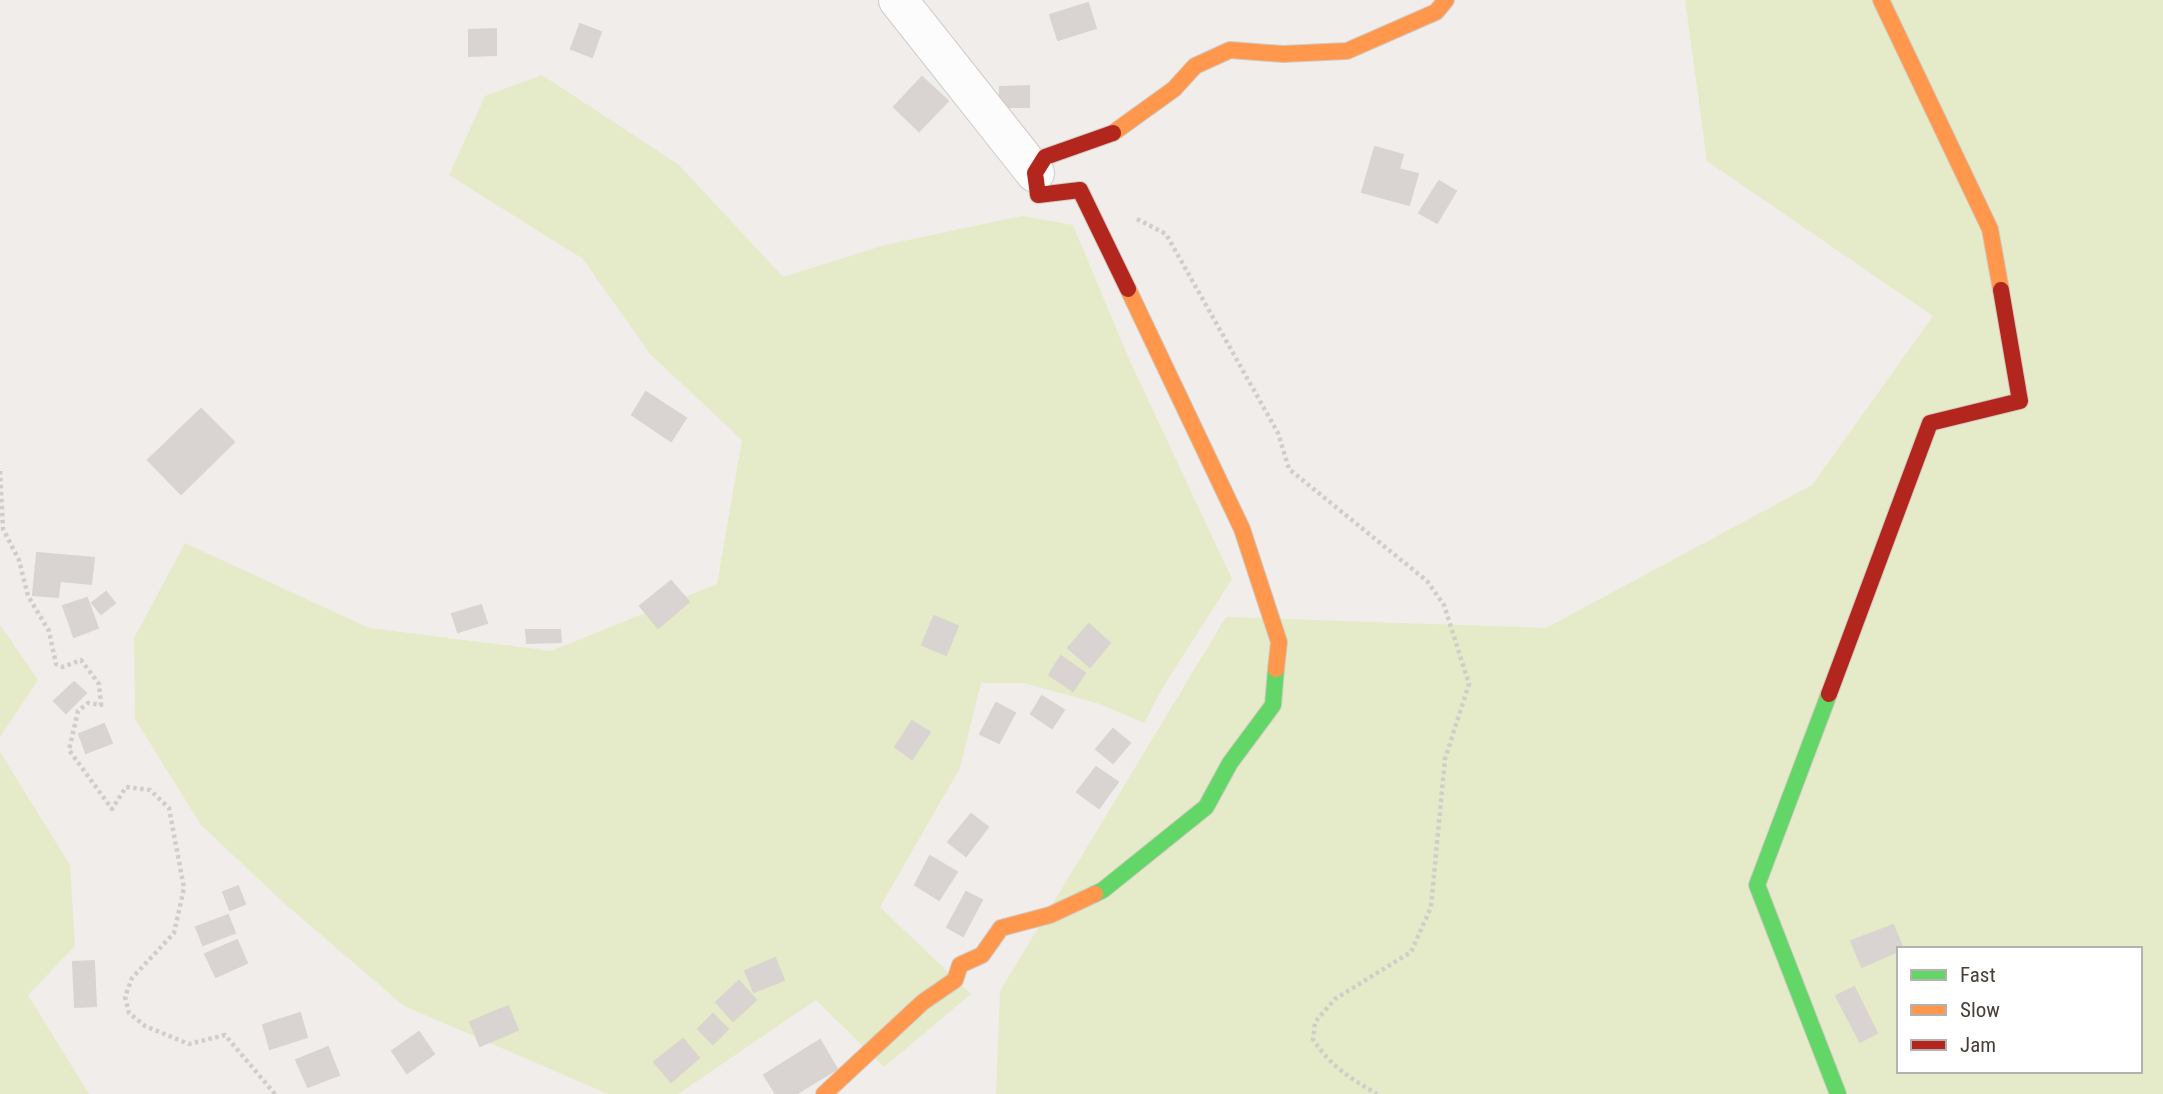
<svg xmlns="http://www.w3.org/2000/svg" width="2163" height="1094" font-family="'Roboto Condensed',sans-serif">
<rect width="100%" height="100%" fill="#f1edea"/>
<!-- green -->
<g fill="#e5ebc8" fill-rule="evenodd">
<path d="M1685,0H2163V1094H996L1000,991L1226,617L1546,628L1812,485L1933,316L1707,161ZM1899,949H2140V1071H1899Z"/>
<polygon points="542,75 679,165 783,277 885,245 1022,216 1073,225 1129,359 1232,579 1163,687 1144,723 1100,704 1024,683 981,683 960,768 880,907 971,994 884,1067 816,1000 678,1094 608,1094 404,1006 284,903 201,825 135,719 134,638 185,543 369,628 551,651 717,584 742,440 650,354 583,259 449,175 485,96"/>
<polygon points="0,625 38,680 0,737"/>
<polygon points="0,752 70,865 75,946 28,995 89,1094 0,1094"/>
</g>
<!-- building -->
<g fill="#d9d4d1" stroke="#d9d4cf" stroke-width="2">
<polygon points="1088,3 1096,28 1058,40 1050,15"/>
<polygon points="580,24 601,32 592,57 571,49"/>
<polygon points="496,29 496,55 469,56 469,30"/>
<polygon points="922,77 948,101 919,131 894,107"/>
<polygon points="1029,86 1029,107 1000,107 1000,87"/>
<polygon points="1375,147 1403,155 1399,169 1418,174 1409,205 1362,192"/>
<polygon points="1439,181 1456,191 1437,223 1419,213"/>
<polygon points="646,392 686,418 671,441 632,415"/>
<polygon points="201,409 234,442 181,494 148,460"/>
<polygon points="37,553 94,558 91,584 60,581 58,597 33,595"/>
<polygon points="671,581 689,602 658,628 640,606"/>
<polygon points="106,592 115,603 101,614 92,603"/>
<polygon points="87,598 98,628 74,637 63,606"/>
<polygon points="481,605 487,623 458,632 452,614"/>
<polygon points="934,616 958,626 946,655 922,645"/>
<polygon points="1089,624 1110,643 1090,667 1068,648"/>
<polygon points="526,630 560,630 561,642 527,643"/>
<polygon points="1061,656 1085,673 1073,691 1049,675"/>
<polygon points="74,682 86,693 66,713 54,701"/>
<polygon points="1042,696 1064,710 1052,728 1031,714"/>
<polygon points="996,703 1015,713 999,743 980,734"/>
<polygon points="912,721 930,732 912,759 895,747"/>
<polygon points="104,724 112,743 86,753 79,734"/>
<polygon points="1113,729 1130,743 1113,763 1096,749"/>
<polygon points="1096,767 1118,782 1099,808 1077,792"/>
<polygon points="971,814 988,827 966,856 948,842"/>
<polygon points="930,856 957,872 939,900 915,885"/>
<polygon points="238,886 245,904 230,910 223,892"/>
<polygon points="966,892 982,900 963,936 947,927"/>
<polygon points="228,915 235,933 203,945 196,927"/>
<polygon points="1893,925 1903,949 1862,967 1851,941"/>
<polygon points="237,940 247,963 216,977 205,954"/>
<polygon points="775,958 784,980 754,992 745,971"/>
<polygon points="94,961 96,1006 75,1007 73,962"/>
<polygon points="739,981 756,1000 733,1021 716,1002"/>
<polygon points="1854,987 1877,1033 1860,1042 1836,996"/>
<polygon points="508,1006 518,1030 480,1046 470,1022"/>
<polygon points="300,1013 307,1037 270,1049 263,1025"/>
<polygon points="713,1014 728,1029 713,1044 698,1029"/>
<polygon points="419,1032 434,1054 407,1073 392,1051"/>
<polygon points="683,1039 699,1058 671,1082 654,1062"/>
<polygon points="820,1040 837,1069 796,1094 776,1094 764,1075"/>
<polygon points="328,1047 339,1075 308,1087 296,1060"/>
</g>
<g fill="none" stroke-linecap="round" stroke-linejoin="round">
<!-- street casing -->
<g stroke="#cfcbc7" stroke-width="40">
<polyline id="street" points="898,0 1035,173"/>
</g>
<!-- fast casing -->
<g stroke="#d2cac2" stroke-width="18">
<g id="fast">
<polyline points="1829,694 1757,885 1838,1094"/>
<polyline points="1095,894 1103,890 1206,807 1230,763 1273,705 1276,669"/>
</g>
</g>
<!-- slow casing -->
<g stroke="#d2cac2" stroke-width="18">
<g id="slow">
<polyline points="1881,0 1990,229 2001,290"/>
<polyline points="1113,133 1174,89 1195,66 1230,50 1283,54 1347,51 1436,12 1446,0"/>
<polyline points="1128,289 1242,529 1279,642 1276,669"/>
<polyline points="824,1094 923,1002 955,980 960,965 982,955 1001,928 1050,915 1095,894"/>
</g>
</g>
<!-- jam casing -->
<g stroke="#d2cac2" stroke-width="18">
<g id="jam">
<polyline points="1113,133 1045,157 1035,173 1038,195 1080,190 1128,289"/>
<polyline points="1829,694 1930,423 2020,401 2001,290"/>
</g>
</g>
<!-- path -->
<g stroke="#d1cdca" stroke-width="4.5" stroke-dasharray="3.5 3.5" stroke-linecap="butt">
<path d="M1137,219L1166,234L1278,433L1289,469L1427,581L1444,605L1469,684L1445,759L1431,907L1411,952L1335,999L1315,1022L1313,1039C1330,1066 1350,1078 1377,1094"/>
<polyline points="0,471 3,529 19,560 28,596 49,631 56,664 63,667 81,660 99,684 101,705 88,703 78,711 69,750 112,809 126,787 150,790 169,808 184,888 174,933 132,978 125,997 129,1013 145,1026 189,1044 225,1035 275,1094"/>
</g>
<!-- street -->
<use href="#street" stroke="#fdfcfc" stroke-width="38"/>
<!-- fast -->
<use href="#fast" stroke="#63d668" stroke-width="16"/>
<!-- slow -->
<use href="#slow" stroke="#ff974d" stroke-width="16"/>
<!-- jam -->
<use href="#jam" stroke="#b3261e" stroke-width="16"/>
</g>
<!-- legend -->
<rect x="1897" y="947" width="245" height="126" fill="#ffffff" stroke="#b5b1ae" stroke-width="2"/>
<rect x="1911" y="970" width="35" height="10" fill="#63d668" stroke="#b5b1ae" stroke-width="2"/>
<text x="1960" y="982" font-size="21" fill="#473d35">Fast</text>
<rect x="1911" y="1005" width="35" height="10" fill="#ff974d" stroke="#b5b1ae" stroke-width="2"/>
<text x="1960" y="1017" font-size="21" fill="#473d35">Slow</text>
<rect x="1911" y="1040" width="35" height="10" fill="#b3261e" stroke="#b5b1ae" stroke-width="2"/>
<text x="1960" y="1052" font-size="21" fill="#473d35">Jam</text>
</svg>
